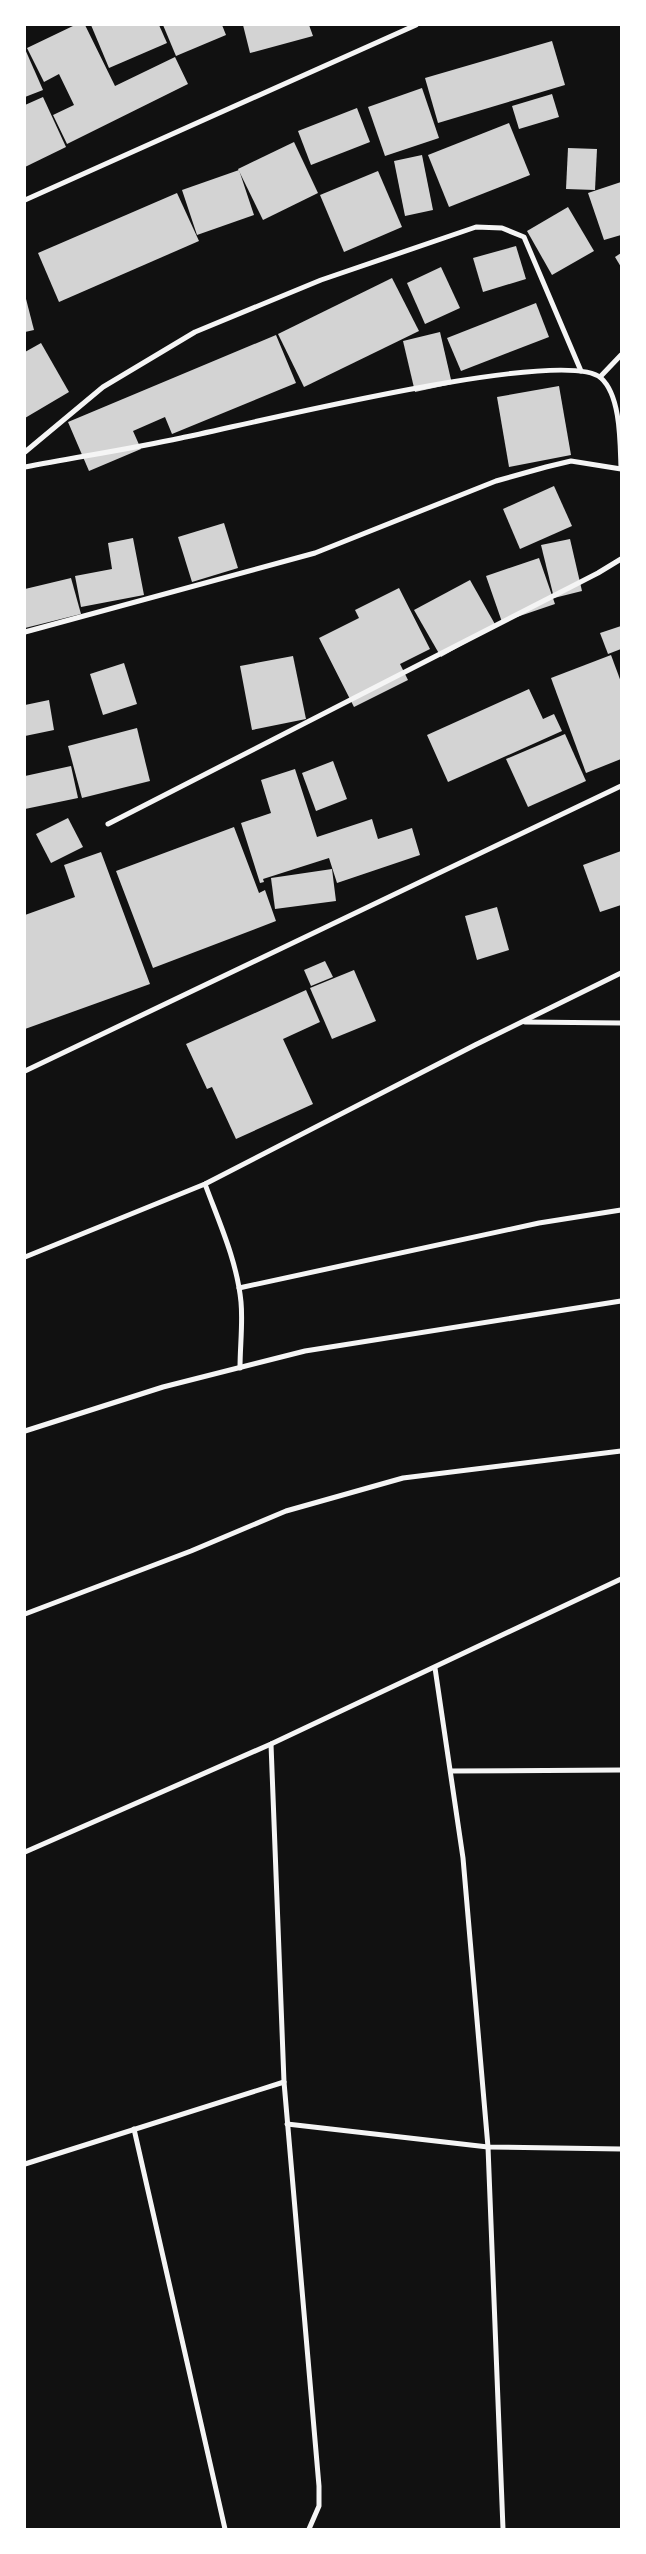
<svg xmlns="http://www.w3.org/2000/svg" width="646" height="2554" font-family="Signika,sans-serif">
<rect width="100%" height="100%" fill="#111"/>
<!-- building -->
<g fill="#d3d3d3">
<polygon points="75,25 85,25 115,86 175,57 188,84 67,144 53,115 74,105 59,74 44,82 27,48"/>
<polygon points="91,25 159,25 167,43 109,68"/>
<polygon points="163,25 222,25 226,35 176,56"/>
<polygon points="243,25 309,25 313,36 250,53"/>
<polygon points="552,41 565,85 438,123 425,78"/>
<polygon points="25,49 43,90 25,97"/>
<polygon points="422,88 439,138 385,156 368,107"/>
<polygon points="552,94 559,117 519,129 512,106"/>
<polygon points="43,97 66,147 25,167 25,105"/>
<polygon points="357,108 370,142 311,165 298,131"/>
<polygon points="509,123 530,175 449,207 428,155"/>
<polygon points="294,142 318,193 263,220 238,169"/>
<polygon points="568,148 597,149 595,190 566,189"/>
<polygon points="422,155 433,210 405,216 394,161"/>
<polygon points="239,170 254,215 197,235 182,190"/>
<polygon points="378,171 402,227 344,252 320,195"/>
<polygon points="621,182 621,235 604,240 588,193"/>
<polygon points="177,193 199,241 59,302 38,253"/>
<polygon points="568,207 594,251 552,275 527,231"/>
<polygon points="516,246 526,279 483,292 473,258"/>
<polygon points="621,253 621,267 615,257"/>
<polygon points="441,267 460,308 425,324 407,283"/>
<polygon points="392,278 419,331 304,387 278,334"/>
<polygon points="25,295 34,330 25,332"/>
<polygon points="536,303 549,337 461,371 447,338"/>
<polygon points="440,332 452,384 415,392 403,341"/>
<polygon points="276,335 296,383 172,434 165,417 133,431 141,449 89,471 68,422"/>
<polygon points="41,343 69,392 25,418 25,352"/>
<polygon points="559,386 571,455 509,467 497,397"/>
<polygon points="554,486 572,526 520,549 503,509"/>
<polygon points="224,523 238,568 192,582 178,537"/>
<polygon points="133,538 144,595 81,607 75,576 112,569 108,543"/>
<polygon points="570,539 582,591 554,598 541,545"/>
<polygon points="539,558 555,604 502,622 486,576"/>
<polygon points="71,578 81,614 25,628 25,589"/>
<polygon points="470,580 496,626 441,657 414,610"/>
<polygon points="399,588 430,649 400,664 408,680 354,707 319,638 359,618 355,610"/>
<polygon points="621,626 621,649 608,654 600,633"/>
<polygon points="611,655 621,682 621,759 586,773 551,678"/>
<polygon points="293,656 306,719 252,730 240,666"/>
<polygon points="124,663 137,704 103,715 90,674"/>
<polygon points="529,689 543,719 554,714 562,731 448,782 427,735"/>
<polygon points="49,700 54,730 25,736 25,705"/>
<polygon points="137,728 150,781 82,798 68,746"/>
<polygon points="565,734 586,781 528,807 506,759"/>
<polygon points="333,761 347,799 316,811 302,773"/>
<polygon points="71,766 78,798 25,809 25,776"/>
<polygon points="295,769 317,837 372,819 378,839 412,828 420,855 337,883 329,858 263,879 264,882 260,883 241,823 271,813 261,780"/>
<polygon points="68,818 83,847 51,863 36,834"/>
<polygon points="234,827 259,893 265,890 276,921 153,968 116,871"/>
<polygon points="621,851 621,905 600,912 583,865"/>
<polygon points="101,852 150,984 25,1029 25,915 75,897 64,865"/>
<polygon points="332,869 336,901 275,909 271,878"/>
<polygon points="497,907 509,950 477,960 465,916"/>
<polygon points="325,961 333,977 311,986 304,970"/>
<polygon points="354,970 376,1021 332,1039 310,988"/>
<polygon points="306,990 320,1022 283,1039 313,1104 236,1139 212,1087 207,1089 186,1044"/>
</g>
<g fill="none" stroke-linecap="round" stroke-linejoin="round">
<!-- minor -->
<g stroke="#f5f5f5" stroke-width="5">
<polyline points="25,200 416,25"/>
<polyline points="600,377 621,355"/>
<polyline points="25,452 103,387 195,332 321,280 476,227 502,228 524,237 581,371"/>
<path d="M25,467C77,457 130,449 181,438C242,426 564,345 601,378C621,396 620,443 621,468"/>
<polyline points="25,632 315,553 496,481 546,467 571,461 621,469"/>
<polyline points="108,824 598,573 621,559"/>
<polyline points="525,1022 621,1023"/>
<polyline points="25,1071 621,786"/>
<path d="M205,1184C219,1222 237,1261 241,1302C243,1323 240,1346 240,1368"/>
<polyline points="25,1257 205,1184 475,1045 621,973"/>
<polyline points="239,1288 539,1223 621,1210"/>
<polyline points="25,1431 163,1387 305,1351 621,1301"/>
<polyline points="25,1614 191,1551 286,1511 403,1478 621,1451"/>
<polyline points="435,1668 463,1858 488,2147 503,2529"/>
<polyline points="271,1744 284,2082 319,2486 319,2506 309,2529"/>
<polyline points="451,1771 621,1770"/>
<polyline points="25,1852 271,1744 621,1579"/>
<polyline points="287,2124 488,2147 621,2149"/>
<polyline points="134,2129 225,2529"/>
<polyline points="25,2164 284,2082"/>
</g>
</g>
<!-- border -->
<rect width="646" height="2554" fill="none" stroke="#ffffff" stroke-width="52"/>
</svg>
